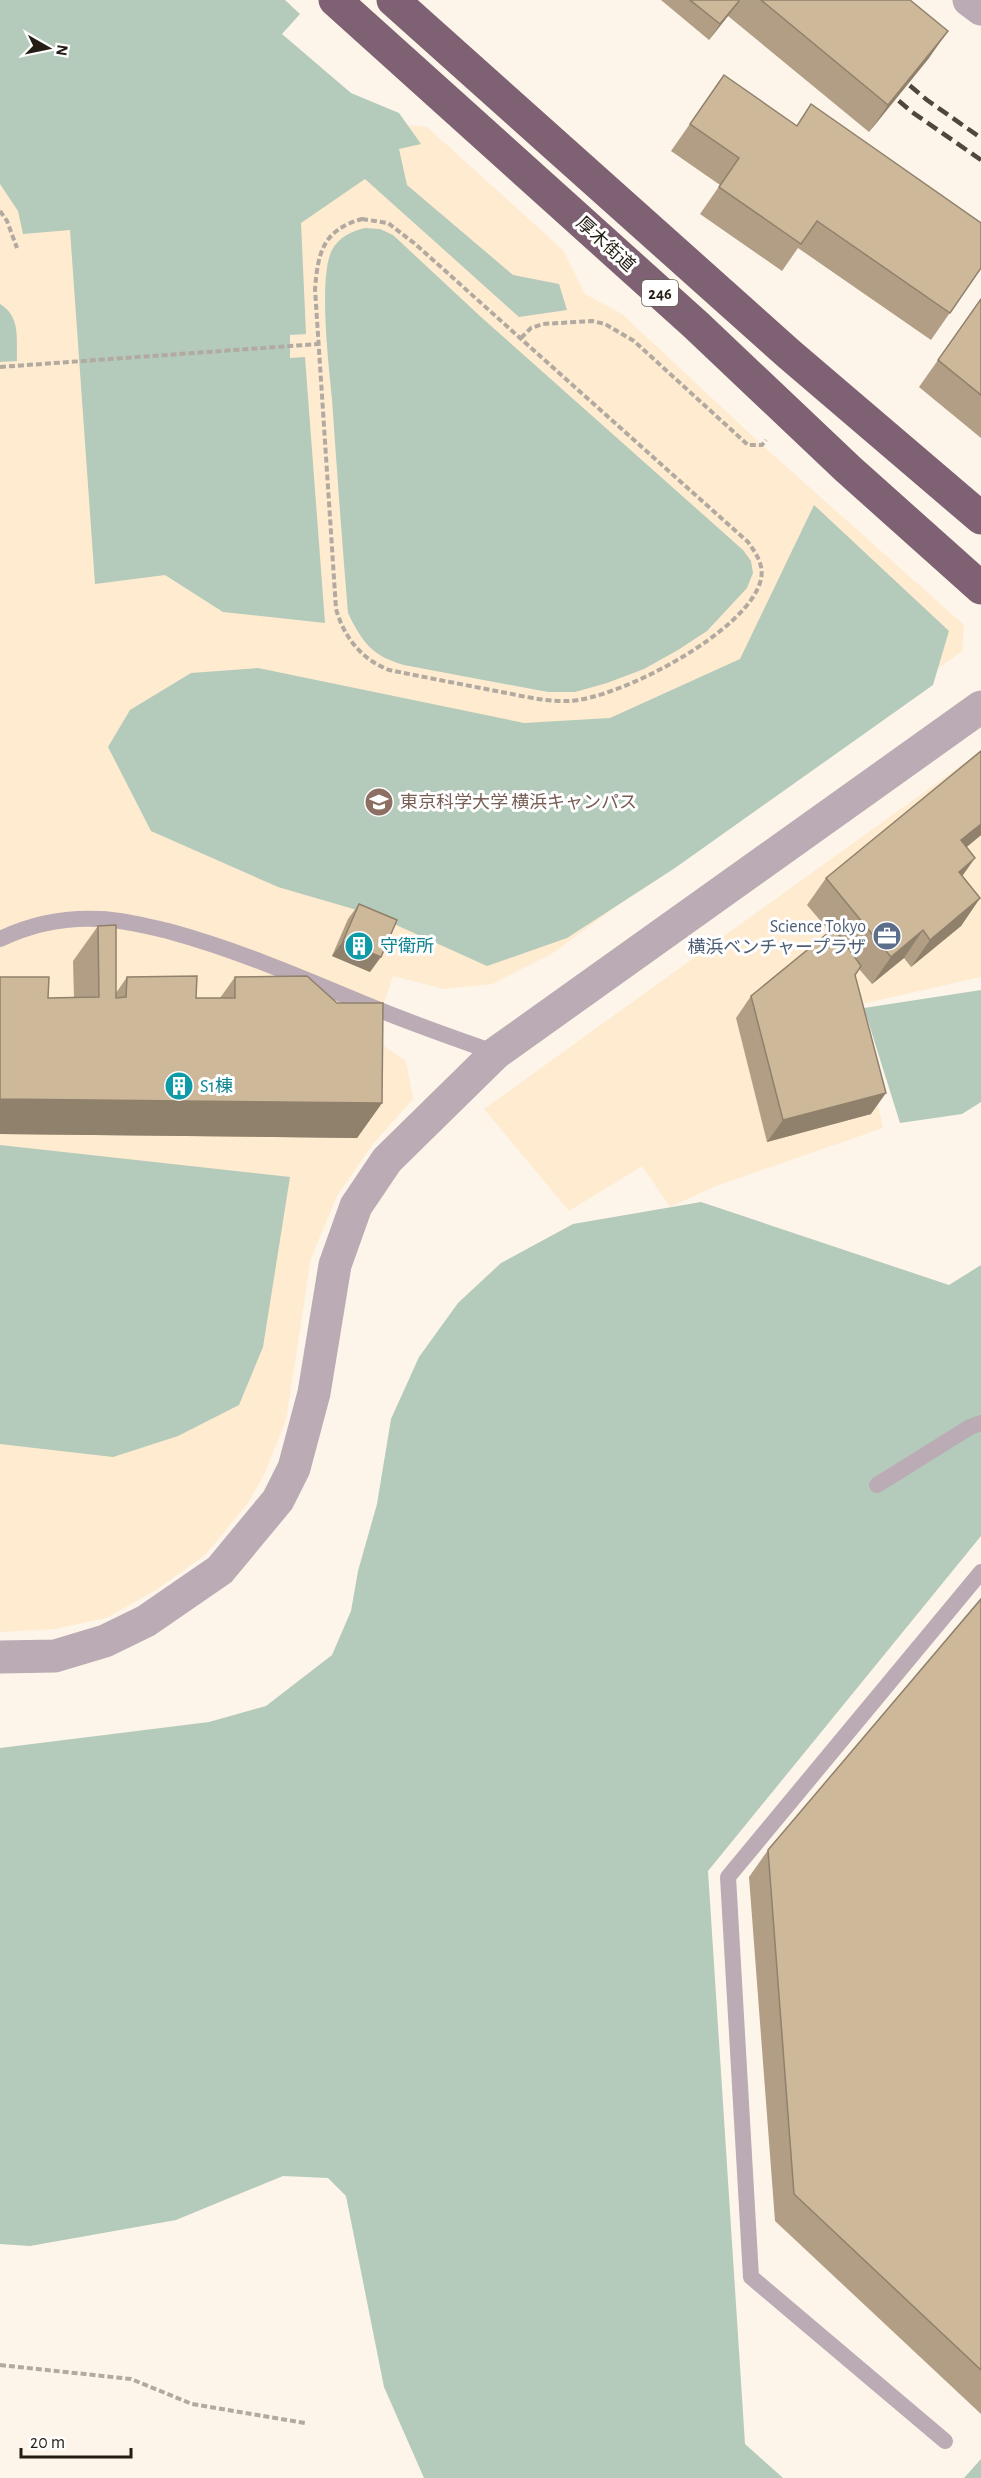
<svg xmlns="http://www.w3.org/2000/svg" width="981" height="2478" font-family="'Alegreya Sans','Noto Sans JP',sans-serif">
<rect width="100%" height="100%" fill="#fdf5ea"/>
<!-- built -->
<g fill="#feebd0">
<polygon points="361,120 427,127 563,250 585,294 622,314 762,445 964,625 962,651 553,953 492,984 444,989 393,976 372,1038 406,1061 413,1099 373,1144 337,1196 311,1258 286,1420 265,1473 248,1503 205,1555 156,1590 106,1618 55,1629 0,1632 0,147"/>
<polygon points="981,751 981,977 857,1005 883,1128 716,1186 670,1207 642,1166 569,1211 484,1109"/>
</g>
<!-- green -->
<g fill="#b4caba">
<polygon points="0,0 285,0 300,14 282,34 351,93 399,113 421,144 399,149 407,185 513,275 559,284 567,310 519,317 365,179 301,223 306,334 290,335 290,358 305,357 325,623 223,612 165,575 95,584 70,230 23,234 18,211 0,184"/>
<path d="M365,228L380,229L393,235L481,317L743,550L751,561L753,573L747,588L707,631L678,650L644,669L607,683L575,692H548L404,665C372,656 362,642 348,613C342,542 337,471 332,399C329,367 318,277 332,250C339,237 352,231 365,228Z"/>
<path d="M0,304C21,317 16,338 17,361L0,362Z"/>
<polygon points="814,505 949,631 933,685 675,868 567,938 487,966 374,915 278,887 151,831 108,747 130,710 191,673 258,668 524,723 610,718 740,659"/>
<polygon points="981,990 981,1102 962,1114 900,1123 864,1008"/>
<polygon points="0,1145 290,1177 263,1347 239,1405 178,1436 113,1457 0,1444"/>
<polygon points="701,1202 949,1285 981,1265 981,1536 708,1871 745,2444 783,2478 424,2478 384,2387 346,2196 328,2178 283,2176 176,2220 30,2246 0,2244 0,1748 209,1722 266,1706 332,1655 351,1611 358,1571 377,1504 391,1419 419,1357 458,1303 501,1263 573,1224"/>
<polygon points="981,2459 981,2478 964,2478"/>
</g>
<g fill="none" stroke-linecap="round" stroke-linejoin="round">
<!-- path -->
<g stroke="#b2aaa0" stroke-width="4" stroke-dasharray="6 3" stroke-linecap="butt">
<polyline points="0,211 7,221 17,248"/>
<path d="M362,219L388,223L414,243L748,542C756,553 764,565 761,579C750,631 617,700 568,701C544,702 519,695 496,691C460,684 424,677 389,670C361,659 344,637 336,609L315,289C318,252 323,230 362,219Z"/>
<polyline points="521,338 531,328 543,324 592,321 605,324 634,341 748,445 762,445 766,440"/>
<polyline points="0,367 318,344"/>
<polyline points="0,2365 131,2379 192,2404 305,2423"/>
</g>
<!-- service -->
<g stroke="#baabb4" stroke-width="16">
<path d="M0,939C31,924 66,917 101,919C124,920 146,926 168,931C238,950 305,979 372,1007C413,1024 454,1038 496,1053"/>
<polyline points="877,1485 970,1427 981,1423"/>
<polyline points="945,2441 751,2277 728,1877 981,1572"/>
</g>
<!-- tertiary -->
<g stroke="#baabb4" stroke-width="33">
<polyline points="969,0 981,9"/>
<polyline points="0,1657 55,1656 105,1641 146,1621 220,1570 278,1500 294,1468 314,1393 335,1265 356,1206 387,1160 496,1053 981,707"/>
</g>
<!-- trunk -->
<g stroke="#7e6273" stroke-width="33">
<polyline points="335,0 696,325 848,469 981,588"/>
<polyline points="393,0 789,354 981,518"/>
</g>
<!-- rail -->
<g stroke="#4e473d" stroke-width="4.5" stroke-dasharray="12 6" stroke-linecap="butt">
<polyline points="896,74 927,100 981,138"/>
<polyline points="885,89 912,112 981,160"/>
</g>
</g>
<!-- wall -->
<g fill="#b19e84">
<polygon points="661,0 910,0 929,58 869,132 728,16 709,40"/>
<polygon points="724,75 981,268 931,340 798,248 782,271 700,214 720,185 671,151"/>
<polygon points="981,299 981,438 919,387"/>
<polygon points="981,751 981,835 966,847 962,877 980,898 961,926 911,967 904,958 872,984 859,969 855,975 871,1114 767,1142 736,1018 751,996 830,932 807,905 826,878"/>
<polygon points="359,904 370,972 332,956 348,919"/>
<polygon points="98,926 116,993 127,977 196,998 220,998 235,977 382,1103 357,1138 0,1134 0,977 48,998 74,998 73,961"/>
<polygon points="981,1599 981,2414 775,2221 749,1877 768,1850"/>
</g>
<!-- shaded-wall -->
<g fill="#90816c">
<polygon points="739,1 728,16 709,40 720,24"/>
<polygon points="948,31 929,58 869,132 888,105"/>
<polygon points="981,824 981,835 942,868 961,840"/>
<polygon points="975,858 956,885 959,872"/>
<polygon points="980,898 961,926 911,967 930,940"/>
<polygon points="923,930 904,958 872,984 891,957"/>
<polygon points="343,941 381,957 370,972 332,956"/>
<polygon points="886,1093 871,1114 767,1142 783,1120"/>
<polygon points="0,1099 382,1103 357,1138 0,1134"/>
</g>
<!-- building -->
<g fill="#ceb89a" stroke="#90816c" stroke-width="1.5">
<polygon points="690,0 738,0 739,1 720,24"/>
<polygon points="761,0 910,0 948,31 888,105"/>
<polygon points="724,75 797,126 811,104 981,223 981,268 950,313 817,221 801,244 719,187 739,158 690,124"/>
<polygon points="981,299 981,395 938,360"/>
<polygon points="981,751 981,824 961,840 975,858 959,872 980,898 930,940 923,930 891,957 826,878"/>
<polygon points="359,904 397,920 381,957 343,941"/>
<polygon points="116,925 116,998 126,997 127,977 197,976 196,998 235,998 235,977 307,976 337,1003 383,1003 382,1103 0,1099 0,977 49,977 48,998 99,997 98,926"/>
<polygon points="834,928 861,966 855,975 886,1093 783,1120 751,996"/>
<polygon points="981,1599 981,2370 794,2194 768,1850"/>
</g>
<!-- icons -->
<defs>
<g id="university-disc" transform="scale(1.5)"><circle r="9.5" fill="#8d6e63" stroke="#fff"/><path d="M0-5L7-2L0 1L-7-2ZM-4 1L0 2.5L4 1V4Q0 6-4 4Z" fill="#fff"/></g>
<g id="office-disc" transform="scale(1.5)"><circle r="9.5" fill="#5c6f8a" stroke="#fff"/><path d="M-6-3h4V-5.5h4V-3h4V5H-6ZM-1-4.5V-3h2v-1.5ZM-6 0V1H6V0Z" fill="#fff"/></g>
<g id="building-disc" transform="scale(1.5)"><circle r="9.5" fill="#0f9aa8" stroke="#fff"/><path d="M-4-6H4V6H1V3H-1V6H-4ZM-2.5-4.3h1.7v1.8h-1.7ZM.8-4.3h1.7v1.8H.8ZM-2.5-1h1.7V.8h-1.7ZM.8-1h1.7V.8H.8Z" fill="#fff"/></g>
</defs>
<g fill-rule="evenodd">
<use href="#university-disc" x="379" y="802"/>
<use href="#office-disc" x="887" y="936"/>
<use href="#building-disc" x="359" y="946"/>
<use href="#building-disc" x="179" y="1086"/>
</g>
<g text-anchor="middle" stroke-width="6" stroke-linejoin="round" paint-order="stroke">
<!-- shield labels -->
<rect fill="#fff" stroke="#66615a" stroke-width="1.5" x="642" y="280" width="36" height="26" rx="4.5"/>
<g font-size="16" font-weight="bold" fill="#241d14">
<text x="660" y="299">246</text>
</g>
<!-- street labels -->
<g font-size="18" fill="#241d14" stroke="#fff">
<text transform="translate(606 244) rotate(42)" y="6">厚木街道</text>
</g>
<!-- education labels -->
<g font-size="18" fill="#785e54" stroke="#fff" text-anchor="start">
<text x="400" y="808">東京科学大学 横浜キャンパス</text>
</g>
<!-- service labels -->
<g font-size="18" fill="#4e5e75" stroke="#fff" text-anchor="end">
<text x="866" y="932">Science Tokyo<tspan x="866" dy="21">横浜ベンチャープラザ</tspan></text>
</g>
<!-- culture labels -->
<g font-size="18" fill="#0d838f" stroke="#fff" text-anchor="start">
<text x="380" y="952">守衛所</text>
<text x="200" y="1092">S1棟</text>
</g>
</g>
<!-- north arrow -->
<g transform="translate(48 48) rotate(99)" stroke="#ffffff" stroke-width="4.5" paint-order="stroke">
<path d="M0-4.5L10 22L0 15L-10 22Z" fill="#241d14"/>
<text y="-9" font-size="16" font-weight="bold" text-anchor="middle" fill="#241d14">N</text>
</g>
<!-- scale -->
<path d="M21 2448v9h110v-9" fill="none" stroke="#241d14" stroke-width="3"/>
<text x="30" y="2448" font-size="18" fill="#241d14" stroke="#ffffff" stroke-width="4.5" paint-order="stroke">20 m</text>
</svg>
